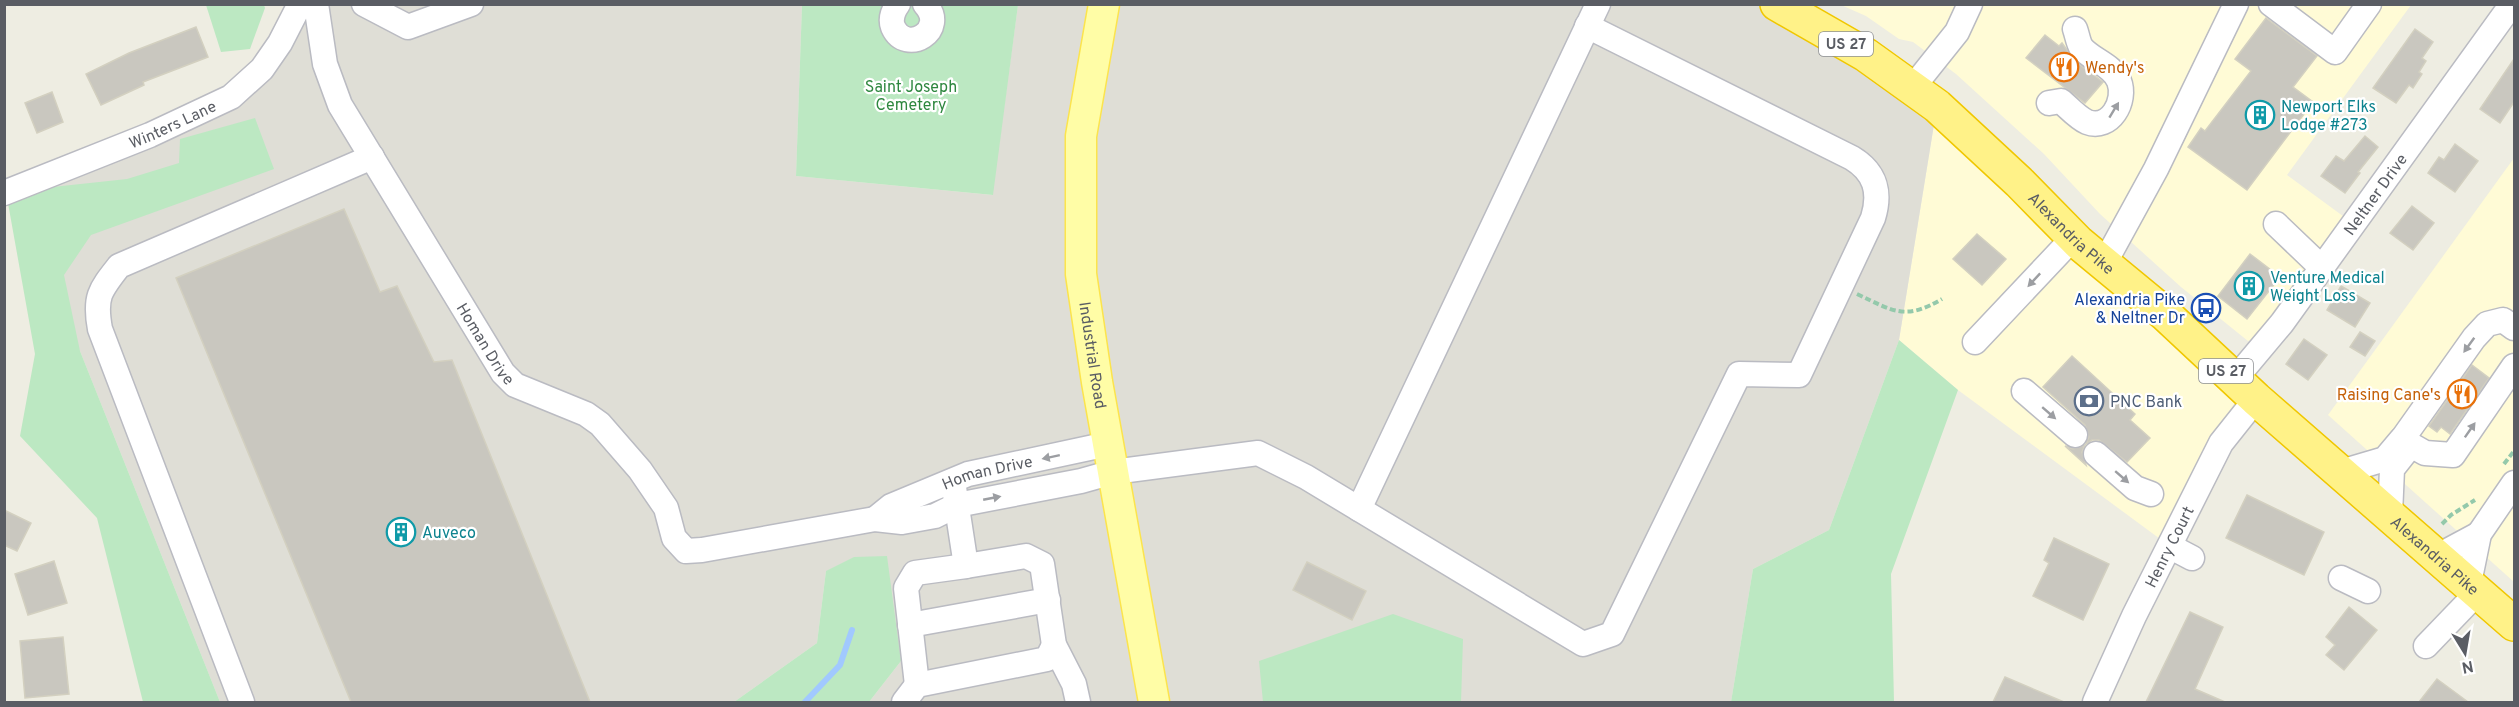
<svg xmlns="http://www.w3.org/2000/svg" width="2519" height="707" font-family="Overpass,sans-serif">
<rect width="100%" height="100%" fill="#eeede2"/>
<!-- commercial -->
<g fill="#fffbd6">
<polygon points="1841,5 2411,5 2287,175 2347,219 2263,337 2248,341 2181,287 2100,214 2044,154 1956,74 1913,42 1899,39 1866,16"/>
<polygon points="1937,106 2256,399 2171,547 1958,390 1899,340"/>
<polygon points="2514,158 2514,582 2328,415"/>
</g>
<!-- industrial -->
<polygon fill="#dfded6" points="300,4 802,5 796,176 992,195 1018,5 1777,5 1937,106 1899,340 1829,530 1753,569 1731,702 869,702 901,661 826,571 817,643 734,702 220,702 80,351 6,192 231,97"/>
<!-- green -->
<g fill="#bce8c2">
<polygon points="206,5 264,5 265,8 250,49 221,52"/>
<polygon points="802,5 1018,5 993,195 796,176"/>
<polygon points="255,118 274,169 91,235 64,275 80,351 220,702 143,702 97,518 20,436 35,354 6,192 127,179 179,163 180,139"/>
<polygon points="1899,340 1958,390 1891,574 1894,702 1731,702 1753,569 1829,530"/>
<polygon points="887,556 901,661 869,702 734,702 817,643 826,571 854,557"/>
<polygon points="1393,614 1463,639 1461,702 1263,702 1259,661"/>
</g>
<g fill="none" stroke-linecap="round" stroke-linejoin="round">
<!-- stream -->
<polyline stroke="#a1c9ff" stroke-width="6" points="805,702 840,665 852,630"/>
</g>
<!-- building -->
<g fill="#c9c7bf" stroke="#d3d0c0" stroke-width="1.5">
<polygon points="2266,18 2317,56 2293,87 2313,102 2247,190 2188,147 2201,128 2205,131 2251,71 2235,59"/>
<polygon points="196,27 208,57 143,82 144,85 101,105 86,74 129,53"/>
<polygon points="2415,29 2433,42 2422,58 2426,61 2419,72 2422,74 2413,88 2409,85 2396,103 2373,88"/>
<polygon points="2045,35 2059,46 2062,43 2075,61 2103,82 2085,103 2026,58"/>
<polygon points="2514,59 2514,102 2500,123 2480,109"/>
<polygon points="52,92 63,122 37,133 25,103"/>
<polygon points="2365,136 2378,147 2358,172 2360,173 2345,193 2321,176 2336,156 2344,161"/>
<polygon points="2455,144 2478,161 2455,192 2428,173 2439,157 2444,160"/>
<polygon points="2412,206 2434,223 2413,250 2390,233"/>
<polygon points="344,209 380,292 397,286 434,362 452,360 590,702 351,702 176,278"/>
<polygon points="1977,234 2006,259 1982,285 1953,259"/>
<polygon points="2250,254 2280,277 2247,319 2218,296"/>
<polygon points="2341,286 2370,303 2355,327 2327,310"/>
<polygon points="2360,332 2375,341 2365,356 2350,347"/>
<polygon points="2304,339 2327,355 2308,380 2286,364"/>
<polygon points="2072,356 2135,414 2130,420 2150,438 2127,462 2099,440 2092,440 2086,444 2089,437 2085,425 2043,387"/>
<polygon points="2472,365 2489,378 2450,434 2441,427 2437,432 2429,426"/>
<polygon points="2085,445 2082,452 2086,465 2065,446 2073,449"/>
<polygon points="2247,495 2324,532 2304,575 2226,538"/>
<polygon points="4,510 31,523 17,551 4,545"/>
<polygon points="2054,538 2109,564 2083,620 2033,596 2049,563 2044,560"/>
<polygon points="54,561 67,603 28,615 15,574"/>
<polygon points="1307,562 1366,591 1352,620 1293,590"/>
<polygon points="2349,607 2377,630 2344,670 2326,655 2335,645 2326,637"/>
<polygon points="2190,612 2223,627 2195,689 2225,702 2146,702"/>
<polygon points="63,637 69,694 25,698 20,641"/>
<polygon points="2005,677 2064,702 1993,702"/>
<polygon points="2437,679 2468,702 2419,702"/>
</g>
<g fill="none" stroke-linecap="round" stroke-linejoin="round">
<!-- minor casing -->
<g stroke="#babbc2" stroke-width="27">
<g id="minor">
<path id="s1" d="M316,4L325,64L340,105L503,373L515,385L586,414L600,424L640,470L666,508L674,538L686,551L702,550L875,519L902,522L935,516L957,505L1081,481L1113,472L1258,453L1306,477L1583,644L1612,634L1739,374L1799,375L1873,218C1881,192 1875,172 1852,158L1587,26"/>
<polyline points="364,4 408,27 471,4"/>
<path d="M898,4C893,11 890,19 893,27C906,56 949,30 925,4"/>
<polyline points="2271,4 2335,52 2369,4"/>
<polyline points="1913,87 1957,32 1970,4"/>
<path d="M2049,103L2061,101C2069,108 2078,118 2087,122C2110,131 2127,101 2119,81C2113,65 2091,60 2081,47C2078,42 2077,34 2075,29"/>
<path id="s2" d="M4,193L150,135L231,97L262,69L280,43L300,4"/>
<polyline points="2276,224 2322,268"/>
<polyline points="2104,264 2156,169 2236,4"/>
<polyline points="1975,342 2074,237"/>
<path id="s3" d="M2235,379L2282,323L2512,4"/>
<polyline points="2024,391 2075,435"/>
<polyline points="2411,445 2403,438 2474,338 2487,324 2503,320 2514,328"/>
<polyline points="2096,454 2135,488 2151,494"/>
<polyline points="2341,472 2385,459 2401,440"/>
<polyline points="953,481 966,566 1026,556 1042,564 1054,645 1074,684 1078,702"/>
<polyline points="1359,509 1598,4"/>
<polyline points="2390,515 2392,469 2411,445 2425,453 2453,455 2514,366"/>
<path id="s4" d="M875,519L891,506L968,474L1108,444"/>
<polyline points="2171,547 2192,558"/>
<polyline points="2438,556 2479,534"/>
<polyline points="2341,578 2368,591"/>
<polyline points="2469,583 2479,534 2514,483"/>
<polyline points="910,625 1048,600"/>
<polyline points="2426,646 2478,592"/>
<polyline points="917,685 906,588 915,573 966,566"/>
<path d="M242,702L100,329C94,297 100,290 119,266L372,157"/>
<polyline points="904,702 917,685 1047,659 1054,645"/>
<path id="s5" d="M2095,702L2134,616L2221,443L2256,399"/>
</g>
</g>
<!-- major casing -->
<g stroke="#fce44d" stroke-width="33">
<g id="major">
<path id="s6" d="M1104,4L1081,136V274L1097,382L1154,702"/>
</g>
</g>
<!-- highway casing -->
<g stroke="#f0c700" stroke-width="36">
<g id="highway">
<path id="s7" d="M1777,4L1866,55L1937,106L2019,182L2079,243L2165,314L2256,399L2514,624"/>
</g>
</g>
<!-- path -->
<g stroke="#94c9ab" stroke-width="4" stroke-dasharray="6 3" stroke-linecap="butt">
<path d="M1857,294C1893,311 1905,321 1942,299"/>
<polyline points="2504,464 2514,451"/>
<polyline points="2442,524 2451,515 2475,500"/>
</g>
<!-- minor -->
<use href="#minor" stroke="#fff" stroke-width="24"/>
<!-- major -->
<use href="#major" stroke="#fffda6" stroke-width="30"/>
<!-- highway -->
<use href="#highway" stroke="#fff288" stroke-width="33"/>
</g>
<!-- one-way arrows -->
<defs><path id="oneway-solid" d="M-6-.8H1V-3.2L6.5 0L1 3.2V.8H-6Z" transform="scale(1.5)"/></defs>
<g fill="#9c9ea2">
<use href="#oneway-solid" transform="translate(2114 110) rotate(-59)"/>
<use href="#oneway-solid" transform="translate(2034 280) rotate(133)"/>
<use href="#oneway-solid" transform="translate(2469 345) rotate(126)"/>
<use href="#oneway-solid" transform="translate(2049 413) rotate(41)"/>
<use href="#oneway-solid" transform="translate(2470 430) rotate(-55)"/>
<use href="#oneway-solid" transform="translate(1051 457) rotate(168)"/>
<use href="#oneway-solid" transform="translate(2122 477) rotate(41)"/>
<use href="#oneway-solid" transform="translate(992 498) rotate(-11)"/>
</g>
<!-- icons -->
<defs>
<g id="restaurant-ring" transform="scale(1.5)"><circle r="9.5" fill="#fff" stroke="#e8710a" stroke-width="1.5"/><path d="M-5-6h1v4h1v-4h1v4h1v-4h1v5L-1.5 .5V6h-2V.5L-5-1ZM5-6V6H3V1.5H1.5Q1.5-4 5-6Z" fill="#e8710a"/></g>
<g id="building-ring" transform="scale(1.5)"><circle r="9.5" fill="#fff" stroke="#0f9aa8" stroke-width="1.5"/><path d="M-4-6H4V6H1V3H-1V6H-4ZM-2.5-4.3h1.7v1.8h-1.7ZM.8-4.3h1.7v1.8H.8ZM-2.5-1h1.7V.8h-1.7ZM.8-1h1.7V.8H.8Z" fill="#0f9aa8"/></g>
<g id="bus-ring" transform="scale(1.5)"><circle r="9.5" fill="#fff" stroke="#1a4fb4" stroke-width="1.5"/><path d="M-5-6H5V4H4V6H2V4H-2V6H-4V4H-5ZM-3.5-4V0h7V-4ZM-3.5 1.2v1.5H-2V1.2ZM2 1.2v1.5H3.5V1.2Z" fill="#1a4fb4"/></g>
<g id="bank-ring" transform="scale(1.5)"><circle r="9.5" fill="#fff" stroke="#5c6f8a" stroke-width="1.5"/><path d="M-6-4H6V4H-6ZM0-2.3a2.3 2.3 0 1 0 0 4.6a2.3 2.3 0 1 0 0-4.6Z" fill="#5c6f8a"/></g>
</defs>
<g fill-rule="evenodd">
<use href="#restaurant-ring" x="2064" y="67"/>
<use href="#building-ring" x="2260" y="115"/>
<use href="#building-ring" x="2249" y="286"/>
<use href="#bus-ring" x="2206" y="308"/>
<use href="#restaurant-ring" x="2462" y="394"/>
<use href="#bank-ring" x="2089" y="401"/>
<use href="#building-ring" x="401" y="532"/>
</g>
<g text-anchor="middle" stroke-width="4.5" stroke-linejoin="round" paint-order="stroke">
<!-- shield labels -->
<g fill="#fff" stroke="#8c8e92" stroke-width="1.5">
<rect x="1819" y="32" width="54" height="24" rx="4.5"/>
<rect x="2199" y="359" width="54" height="24" rx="4.5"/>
</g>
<g font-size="15" font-weight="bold" fill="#5a5d64">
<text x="1846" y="49">US 27</text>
<text x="2226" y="376">US 27</text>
</g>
<!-- food labels -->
<g font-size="16" fill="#c56008" stroke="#fff" text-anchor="start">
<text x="2085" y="73">Wendy's</text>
<text x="2441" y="400" text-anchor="end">Raising Cane's</text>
</g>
<!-- park labels -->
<g font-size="16" fill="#2e873f" stroke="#fff">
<text x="911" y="92">Saint Joseph<tspan x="911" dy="18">Cemetery</tspan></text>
</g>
<!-- culture labels -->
<g font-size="16" fill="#0d838f" stroke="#fff" text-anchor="start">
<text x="2281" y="112">Newport Elks<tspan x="2281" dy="18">Lodge #273</tspan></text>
<text x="2270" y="283">Venture Medical<tspan x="2270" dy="18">Weight Loss</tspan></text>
<text x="422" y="538">Auveco</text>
</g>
<!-- street labels -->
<g font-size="16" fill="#5a5d64" stroke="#fff">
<text dy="6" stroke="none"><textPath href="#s2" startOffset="182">Winters Lane</textPath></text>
<text dy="6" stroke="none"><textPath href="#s3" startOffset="232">Neltner Drive</textPath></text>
<text dy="6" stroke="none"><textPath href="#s7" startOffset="375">Alexandria Pike</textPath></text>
<text dy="6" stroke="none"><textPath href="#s1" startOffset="384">Homan Drive</textPath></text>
<text dy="6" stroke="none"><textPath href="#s6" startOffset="354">Industrial Road</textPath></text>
<text dy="6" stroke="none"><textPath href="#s4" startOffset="123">Homan Drive</textPath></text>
<text dy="6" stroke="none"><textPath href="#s5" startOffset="172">Henry Court</textPath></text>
<text dy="6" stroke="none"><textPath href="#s7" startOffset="861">Alexandria Pike</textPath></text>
</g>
<!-- transit labels -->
<g font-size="16" fill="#164399" stroke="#fff" text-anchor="end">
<text x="2185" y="305">Alexandria Pike<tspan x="2185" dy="18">&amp; Neltner Dr</tspan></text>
</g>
<!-- service labels -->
<g font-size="16" fill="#4e5e75" stroke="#fff" text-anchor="start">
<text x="2110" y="407">PNC Bank</text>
</g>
</g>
<!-- border -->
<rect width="2519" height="707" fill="none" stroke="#5a5d64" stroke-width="12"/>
<!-- north arrow -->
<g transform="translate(2465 653) rotate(169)" stroke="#ffffff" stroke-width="4.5" paint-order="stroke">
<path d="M0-4.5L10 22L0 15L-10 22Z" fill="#5a5d64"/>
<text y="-9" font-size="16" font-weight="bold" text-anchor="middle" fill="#5a5d64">N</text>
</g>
</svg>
